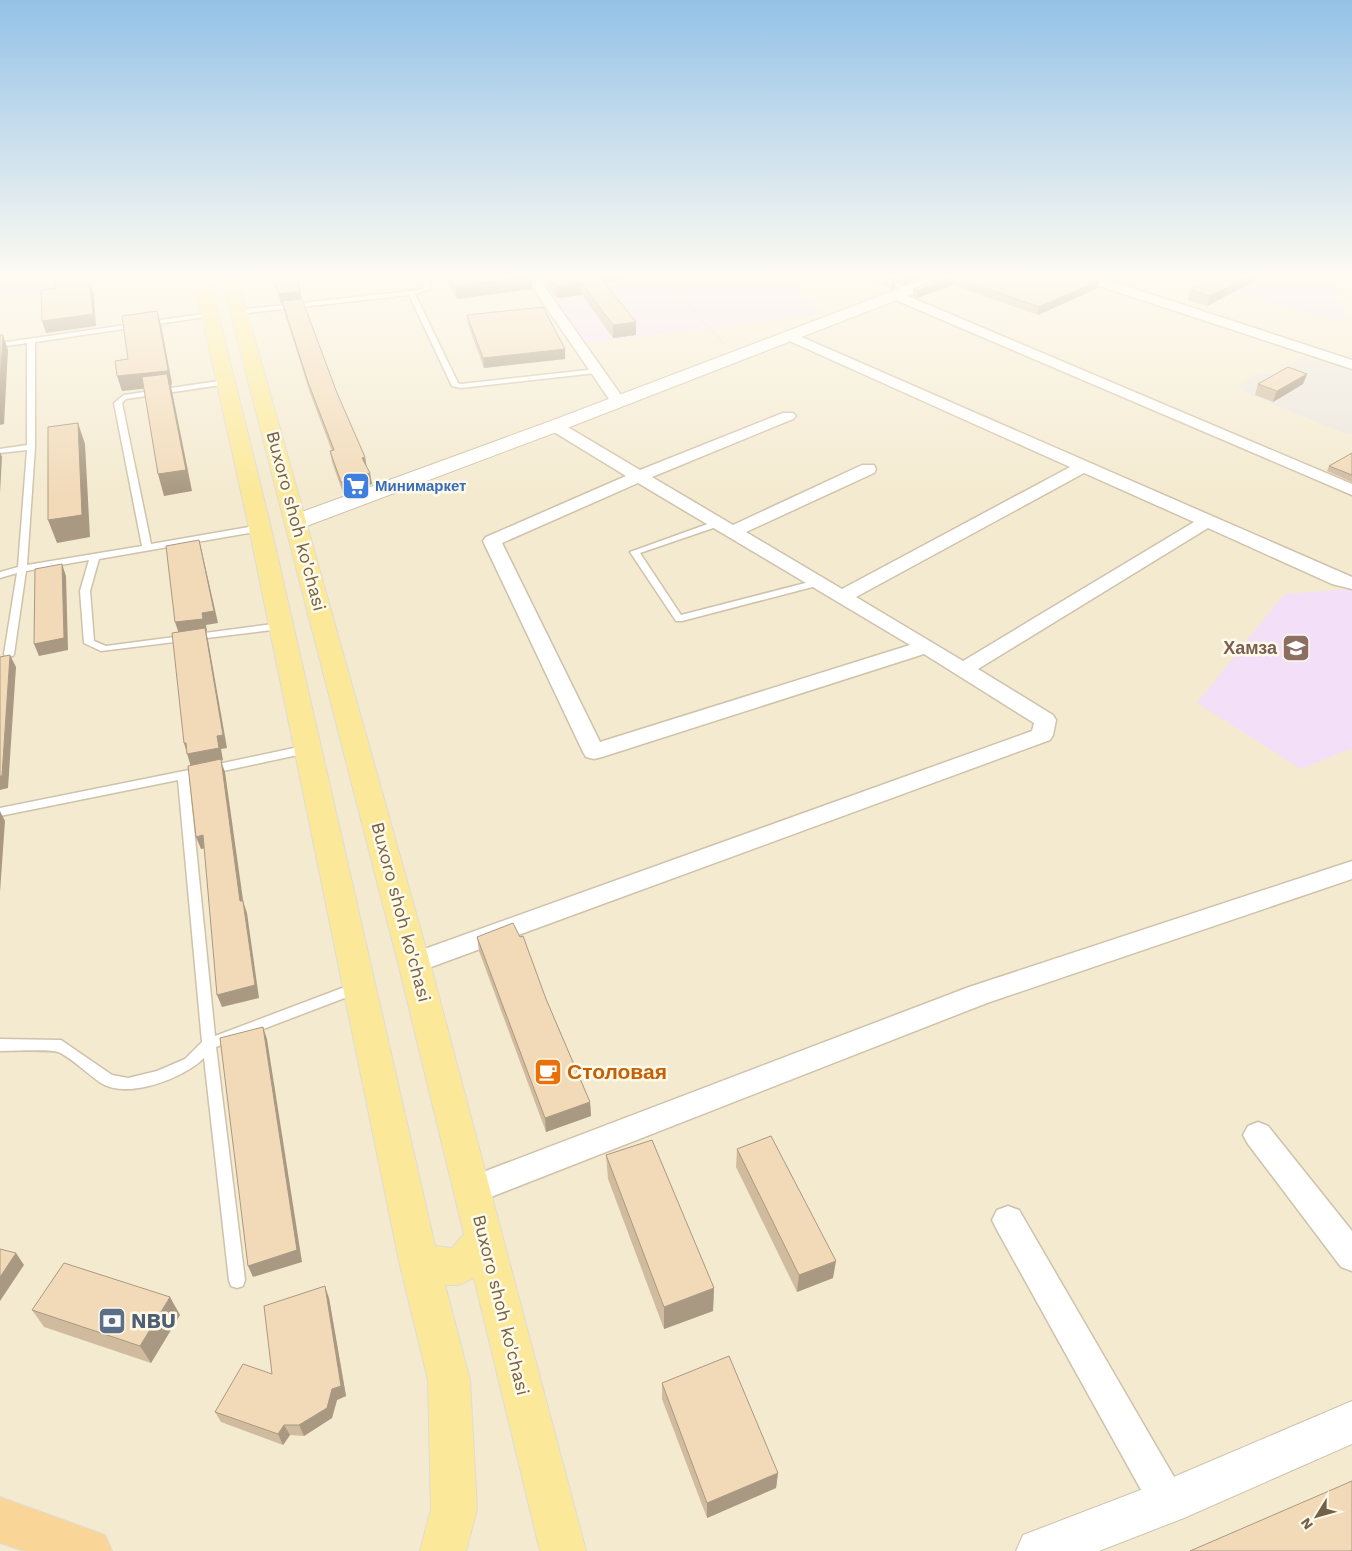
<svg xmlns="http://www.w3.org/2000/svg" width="1352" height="1551" font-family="'Work Sans',sans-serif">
<rect width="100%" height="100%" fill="#fcf7e2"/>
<!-- residential -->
<rect fill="#f4ead0" x="0" y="276" width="1352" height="1275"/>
<!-- industrial -->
<polygon fill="#ebe6dd" points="1301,358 1314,362 1319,358 1352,370 1352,434 1344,433 1246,393 1240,384 1256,374 1274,374"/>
<!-- education -->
<g fill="#f4dff8">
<polygon points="0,276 87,276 89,286 0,298"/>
<polygon points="535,276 788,276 821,314 580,344"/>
<polygon points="1190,276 1336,276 1347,321 1308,314"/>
<polygon points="1352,589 1352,748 1301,769 1197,703 1284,594"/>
</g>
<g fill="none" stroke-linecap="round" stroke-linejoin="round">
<!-- service casing -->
<g stroke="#cfc2ab" stroke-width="3">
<g id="service">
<polygon points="421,276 427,276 431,289 415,294 458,383 461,384 596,369 600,371 596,373 461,388 452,386 409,295 238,314 235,312 238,310 411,291 424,288"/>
<polygon points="869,276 878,276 913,290 908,291"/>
<polygon points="210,313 213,315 212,316 35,342 35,447 27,565 142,546 114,403 124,395 225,380 228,380 228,384 126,399 122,403 151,544 260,525 264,528 260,531 99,559 90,591 94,641 106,646 280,623 285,626 280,629 101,651 84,643 80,591 89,560 26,571 14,654 13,656 5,656 4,654 17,573 0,578 0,572 18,567 27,450 0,453 0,449 27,445 27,343 0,347 0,343"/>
<polygon points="716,521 720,524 719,526 640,553 681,615 817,580 822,583 820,585 682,621 676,621 630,552"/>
<polygon points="308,745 313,749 312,752 209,774 203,770 209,766"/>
<path d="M189,770L195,774L189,778L215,1036L358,982L363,983L365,987L363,991L216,1047L245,1280L243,1286L237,1288L231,1286L229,1280L204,1058C184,1078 128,1100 101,1083C90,1076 68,1055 58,1052C46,1049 14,1051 0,1051V1039L61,1040L112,1075L128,1078L157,1071L185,1059L202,1042L178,780L0,816V808Z"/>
</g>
</g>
<!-- minor casing -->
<g stroke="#cfc2ab" stroke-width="3">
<g id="minor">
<polygon points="525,276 537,276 626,402 623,405 613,405"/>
<polygon points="1076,276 1095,276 1352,360 1352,369 1078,279"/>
<polygon points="896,291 1352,484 1352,495 891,298 889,295 891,292"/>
<path d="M790,332L1352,577V589L1332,584L1208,528L978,669L1053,715L1056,720L1053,735L1050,740L423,970L414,973L405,970L401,963L405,956L1032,731L1034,723L924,654L602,757L594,759L586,757L583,752L483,541L486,537L626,476L549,429L547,426L549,423H561L640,470L783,413H793L796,416L793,419L652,477L733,525L862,465H874L876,469L874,473L746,532L842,589L1070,467L785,339L783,336L785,333ZM1084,473L1194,522L963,661L856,597ZM638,483L910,645L600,742L502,543Z"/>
<polygon points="1352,861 1352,879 987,1003 473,1204 462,1200 458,1190 462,1180 969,987"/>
<polygon points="1258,1122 1268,1126 1352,1231 1352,1271 1341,1267 1248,1144 1243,1135 1248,1126"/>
<polygon points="1008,1206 1019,1210 1181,1489 1186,1502 1181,1515 1168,1520 1155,1515 997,1230 992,1220 997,1210"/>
</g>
</g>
<!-- tertiary casing -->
<g stroke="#cfc2ab" stroke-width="2">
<g id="tertiary">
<polygon points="932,276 954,276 951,279 562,430 304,527 296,528 288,527 285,522 288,517 548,422"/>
<polygon points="1352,1401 1352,1444 1184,1518 1099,1551 1016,1551 1023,1535 1164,1481"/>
</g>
</g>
<!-- primary casing -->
<g stroke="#e0dcd7" stroke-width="2">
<polygon id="primary" points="193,276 209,276 271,528 435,1246 452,1248 464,1234 398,963 221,276 237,276 430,963 586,1551 540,1551 474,1278 458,1285 445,1285 470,1380 477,1509 466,1551 420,1551 431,1509 428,1380 399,1261 249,528"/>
</g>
<!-- trunk casing -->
<g stroke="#e0dcd7" stroke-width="2">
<polygon id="trunk" points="0,1497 105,1535 112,1551 24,1551 0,1543"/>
</g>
<!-- path -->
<polyline stroke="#d6be9d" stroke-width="2" stroke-dasharray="0.5 2.5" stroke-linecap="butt" points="663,276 725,345"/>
<!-- service -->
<use href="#service" fill="#fff" fill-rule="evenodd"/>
<!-- minor -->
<use href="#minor" fill="#fff" fill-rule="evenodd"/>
<!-- tertiary -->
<use href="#tertiary" fill="#fff" fill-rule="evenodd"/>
<!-- primary -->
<use href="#primary" fill="#fbe999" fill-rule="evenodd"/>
<!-- trunk -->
<use href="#trunk" fill="#f9d698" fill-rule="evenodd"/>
</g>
<!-- wall -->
<g fill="#d0bb9f">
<polygon points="271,276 297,276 299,283 301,293 300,293 301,299 337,393 365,457 366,466 372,484 343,493 332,462 330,451 332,451 310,393 284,311 282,303 281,303"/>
<polygon points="444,276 531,276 532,289 457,299"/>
<polygon points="539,276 644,276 603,282 636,335 613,338 582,295 557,298"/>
<polygon points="868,276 927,276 904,285 896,281 895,288 892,289 868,279"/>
<polygon points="946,276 978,279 1098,288 1038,315 953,285 917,298 913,296 913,289"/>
<polygon points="1101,276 1124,276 1114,280"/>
<polygon points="1218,276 1207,306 1188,300 1190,290"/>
<polygon points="467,315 565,359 484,368 468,325"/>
<polygon points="1307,374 1303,384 1273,402 1255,395 1258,384"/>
<polygon points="1352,453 1352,482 1327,471 1329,466"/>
<polygon points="477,937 546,999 590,1102 591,1116 546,1132 479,951"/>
<polygon points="737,1149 833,1278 797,1292 736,1167"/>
<polygon points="606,1155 714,1288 713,1311 664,1329 608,1179"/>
<polygon points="329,1298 346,1396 337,1400 332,1418 304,1436 290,1435 283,1445 221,1422 215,1412 272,1374"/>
<polygon points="32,1310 180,1315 151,1363 44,1327"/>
<polygon points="662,1383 778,1473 776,1488 707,1518 662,1399"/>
</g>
<!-- shaded-wall -->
<g fill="#a99982">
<polygon points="86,276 87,276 90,295 87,284"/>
<polygon points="531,276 532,289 457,299 455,286"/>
<polygon points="594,276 644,276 644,277 594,283"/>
<polygon points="908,276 927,276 904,285 905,277"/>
<polygon points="1115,276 1124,276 1114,280"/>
<polygon points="1249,276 1265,276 1207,306 1210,296"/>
<polygon points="955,277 953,285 917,298 918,290"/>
<polygon points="896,278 895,288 892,289 893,279"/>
<polygon points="1100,280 1098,288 1038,315 1039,307"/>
<polygon points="581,282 582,295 557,298 556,286"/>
<polygon points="297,283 299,283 302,301 281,303 279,294"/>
<polygon points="90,284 94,295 96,326 46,333 42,321"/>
<polygon points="157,311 161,325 172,383 171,386 192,491 164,496 158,474 170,386 122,391 117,376"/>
<polygon points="636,322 636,335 613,338 613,325"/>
<polygon points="3,335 8,350 4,424 0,425 0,382"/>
<polygon points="565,349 565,359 484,368 483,358"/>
<polygon points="1307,374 1303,384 1273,402 1277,391"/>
<polygon points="78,423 85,444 90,537 57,543 48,520"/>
<polygon points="0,452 2,457 0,493"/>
<polygon points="365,457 367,468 362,458"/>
<polygon points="370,473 372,484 343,493 341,482"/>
<polygon points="199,540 202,552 218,623 206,625 207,631 206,631 208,640 227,748 221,749 223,760 221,761 225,772 245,914 191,767 184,743 179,634 175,622 202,613"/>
<polygon points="62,564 66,576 68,650 39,656 34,644"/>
<polygon points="10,655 16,667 8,788 0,790 0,776"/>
<polygon points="0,811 5,821 0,892"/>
<polygon points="203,835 207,848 201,849 196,837"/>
<polygon points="243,901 247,913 259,998 222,1007 217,995"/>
<polygon points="263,1027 267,1039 302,1262 253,1277 248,1266"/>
<polygon points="590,1102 591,1116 546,1132 545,1118"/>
<polygon points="16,1253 24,1265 0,1301 0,1277"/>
<polygon points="836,1261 833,1278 797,1292 799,1275"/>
<polygon points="325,1286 329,1298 346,1396 337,1400 332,1418 304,1436 299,1425"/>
<polygon points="714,1288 713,1311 664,1329 664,1307"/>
<polygon points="170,1297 180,1315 151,1363 140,1346"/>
<polygon points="284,1425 290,1435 283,1445 278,1434"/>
<polygon points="778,1473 776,1488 707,1518 707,1503"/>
</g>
<!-- building -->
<g fill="#f2dab9" stroke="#a99982">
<polygon points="54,276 86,276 87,284 90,284 93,314 42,321 41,290 56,288"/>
<polygon points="272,276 297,276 299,283 297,283 300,291 279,294"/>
<polygon points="450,276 531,276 455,286"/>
<polygon points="548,276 599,276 636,322 613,325 581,282 556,286"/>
<polygon points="885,276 890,276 896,278 893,279"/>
<polygon points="946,276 976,276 974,280 985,276 1087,276 1100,280 1039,307 955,277 918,290 913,289"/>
<polygon points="1218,276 1249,276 1210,296 1190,290"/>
<polygon points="302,299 337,393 365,457 362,458 370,473 341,482 330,451 334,450 308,382 282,301"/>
<polygon points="543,307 565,349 483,358 467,315"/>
<polygon points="157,311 168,369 167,371 117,376 115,361 128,359 122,316"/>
<polygon points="0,335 3,335 0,382"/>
<polygon points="1288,367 1307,374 1277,391 1258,384"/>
<polygon points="167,374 186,470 158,474 142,377"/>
<polygon points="78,423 82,515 48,520 48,427"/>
<polygon points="1352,453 1352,475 1329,466"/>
<polygon points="199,540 214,611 202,613 203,619 175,622 166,546"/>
<polygon points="62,564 64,638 34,644 35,569"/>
<polygon points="205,628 223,735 217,736 219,748 187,754 186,743 184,743 172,633"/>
<polygon points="10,655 2,776 0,776 0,657"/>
<polygon points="221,759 240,901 243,901 255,985 217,995 203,835 196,837 188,766"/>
<polygon points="513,923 520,937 523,936 546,999 590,1102 545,1118 477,937"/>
<polygon points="263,1027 297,1250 248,1266 220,1038"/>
<polygon points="771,1136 836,1261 799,1275 737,1149"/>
<polygon points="652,1140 714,1288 664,1307 606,1155"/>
<polygon points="0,1249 16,1253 0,1277"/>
<polygon points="64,1263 170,1297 140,1346 32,1310"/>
<polygon points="325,1286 341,1386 332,1389 327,1408 299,1425 284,1425 278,1434 215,1412 243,1364 272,1374 264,1306"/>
<polygon points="729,1356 778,1473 707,1503 662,1383"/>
<polygon points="1352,1481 1352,1551 1190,1551"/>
</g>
<!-- sky -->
<linearGradient id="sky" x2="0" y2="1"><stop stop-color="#94c2e7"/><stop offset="0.56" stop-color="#fefbf2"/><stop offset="1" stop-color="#fefbf2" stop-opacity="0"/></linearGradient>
<rect width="1352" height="493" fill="url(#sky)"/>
<!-- icons -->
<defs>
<g id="supermarket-square" transform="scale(1.4375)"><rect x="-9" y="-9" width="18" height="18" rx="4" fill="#3f7fe0" stroke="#fffae8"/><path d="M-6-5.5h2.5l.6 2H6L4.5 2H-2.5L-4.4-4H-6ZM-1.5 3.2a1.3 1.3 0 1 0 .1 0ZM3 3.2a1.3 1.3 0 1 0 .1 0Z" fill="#fff"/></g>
<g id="school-square" transform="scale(1.4375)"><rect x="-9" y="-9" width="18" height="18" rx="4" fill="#8d6e63" stroke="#fffae8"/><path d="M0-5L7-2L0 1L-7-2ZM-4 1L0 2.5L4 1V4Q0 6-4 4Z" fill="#fff"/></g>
<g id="cafe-square" transform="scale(1.4375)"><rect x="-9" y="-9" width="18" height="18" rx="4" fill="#e8710a" stroke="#fffae8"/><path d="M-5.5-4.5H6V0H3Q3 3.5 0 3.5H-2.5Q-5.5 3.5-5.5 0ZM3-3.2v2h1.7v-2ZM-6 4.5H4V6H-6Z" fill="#fff"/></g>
<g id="bank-square" transform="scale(1.4375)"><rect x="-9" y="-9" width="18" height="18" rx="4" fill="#5c6f8a" stroke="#fffae8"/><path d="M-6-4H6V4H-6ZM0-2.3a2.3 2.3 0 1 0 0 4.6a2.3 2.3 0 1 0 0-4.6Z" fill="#fff"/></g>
</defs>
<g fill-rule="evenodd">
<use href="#supermarket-square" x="356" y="486"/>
<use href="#school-square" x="1296" y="648"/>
<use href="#cafe-square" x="548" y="1072"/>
<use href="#bank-square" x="112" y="1321"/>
</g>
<g text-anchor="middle" stroke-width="5" stroke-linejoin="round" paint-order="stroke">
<!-- far-shop labels -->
<g font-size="15" font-weight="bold" fill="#366cbe" stroke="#fffae8" text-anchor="start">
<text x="375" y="491">Минимаркет</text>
</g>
<!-- street labels -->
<g font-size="18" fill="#736048" stroke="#fffae8">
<text transform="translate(296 521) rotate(75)" y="6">Buxoro shoh ko'chasi</text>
<text transform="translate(401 912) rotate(75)" y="6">Buxoro shoh ko'chasi</text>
<text transform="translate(501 1305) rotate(76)" y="6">Buxoro shoh ko'chasi</text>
</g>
<!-- education labels -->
<g font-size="18" font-weight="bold" fill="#785e54" stroke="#fffae8" text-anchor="end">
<text x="1277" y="654">Хамза</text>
</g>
<!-- near-food labels -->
<g font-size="21" font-weight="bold" fill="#c56008" stroke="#fffae8" text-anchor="start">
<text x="567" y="1079">Столовая</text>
</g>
<!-- near-service labels -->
<g font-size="21" font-weight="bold" fill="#4e5e75" stroke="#fffae8" text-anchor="start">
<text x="131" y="1328">NBU</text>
</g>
</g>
<!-- north arrow -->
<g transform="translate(1317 1516) rotate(233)" stroke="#fffae8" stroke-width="4" paint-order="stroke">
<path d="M0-4L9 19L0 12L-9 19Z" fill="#736048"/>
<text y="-8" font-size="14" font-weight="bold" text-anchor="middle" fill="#736048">N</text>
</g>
</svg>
